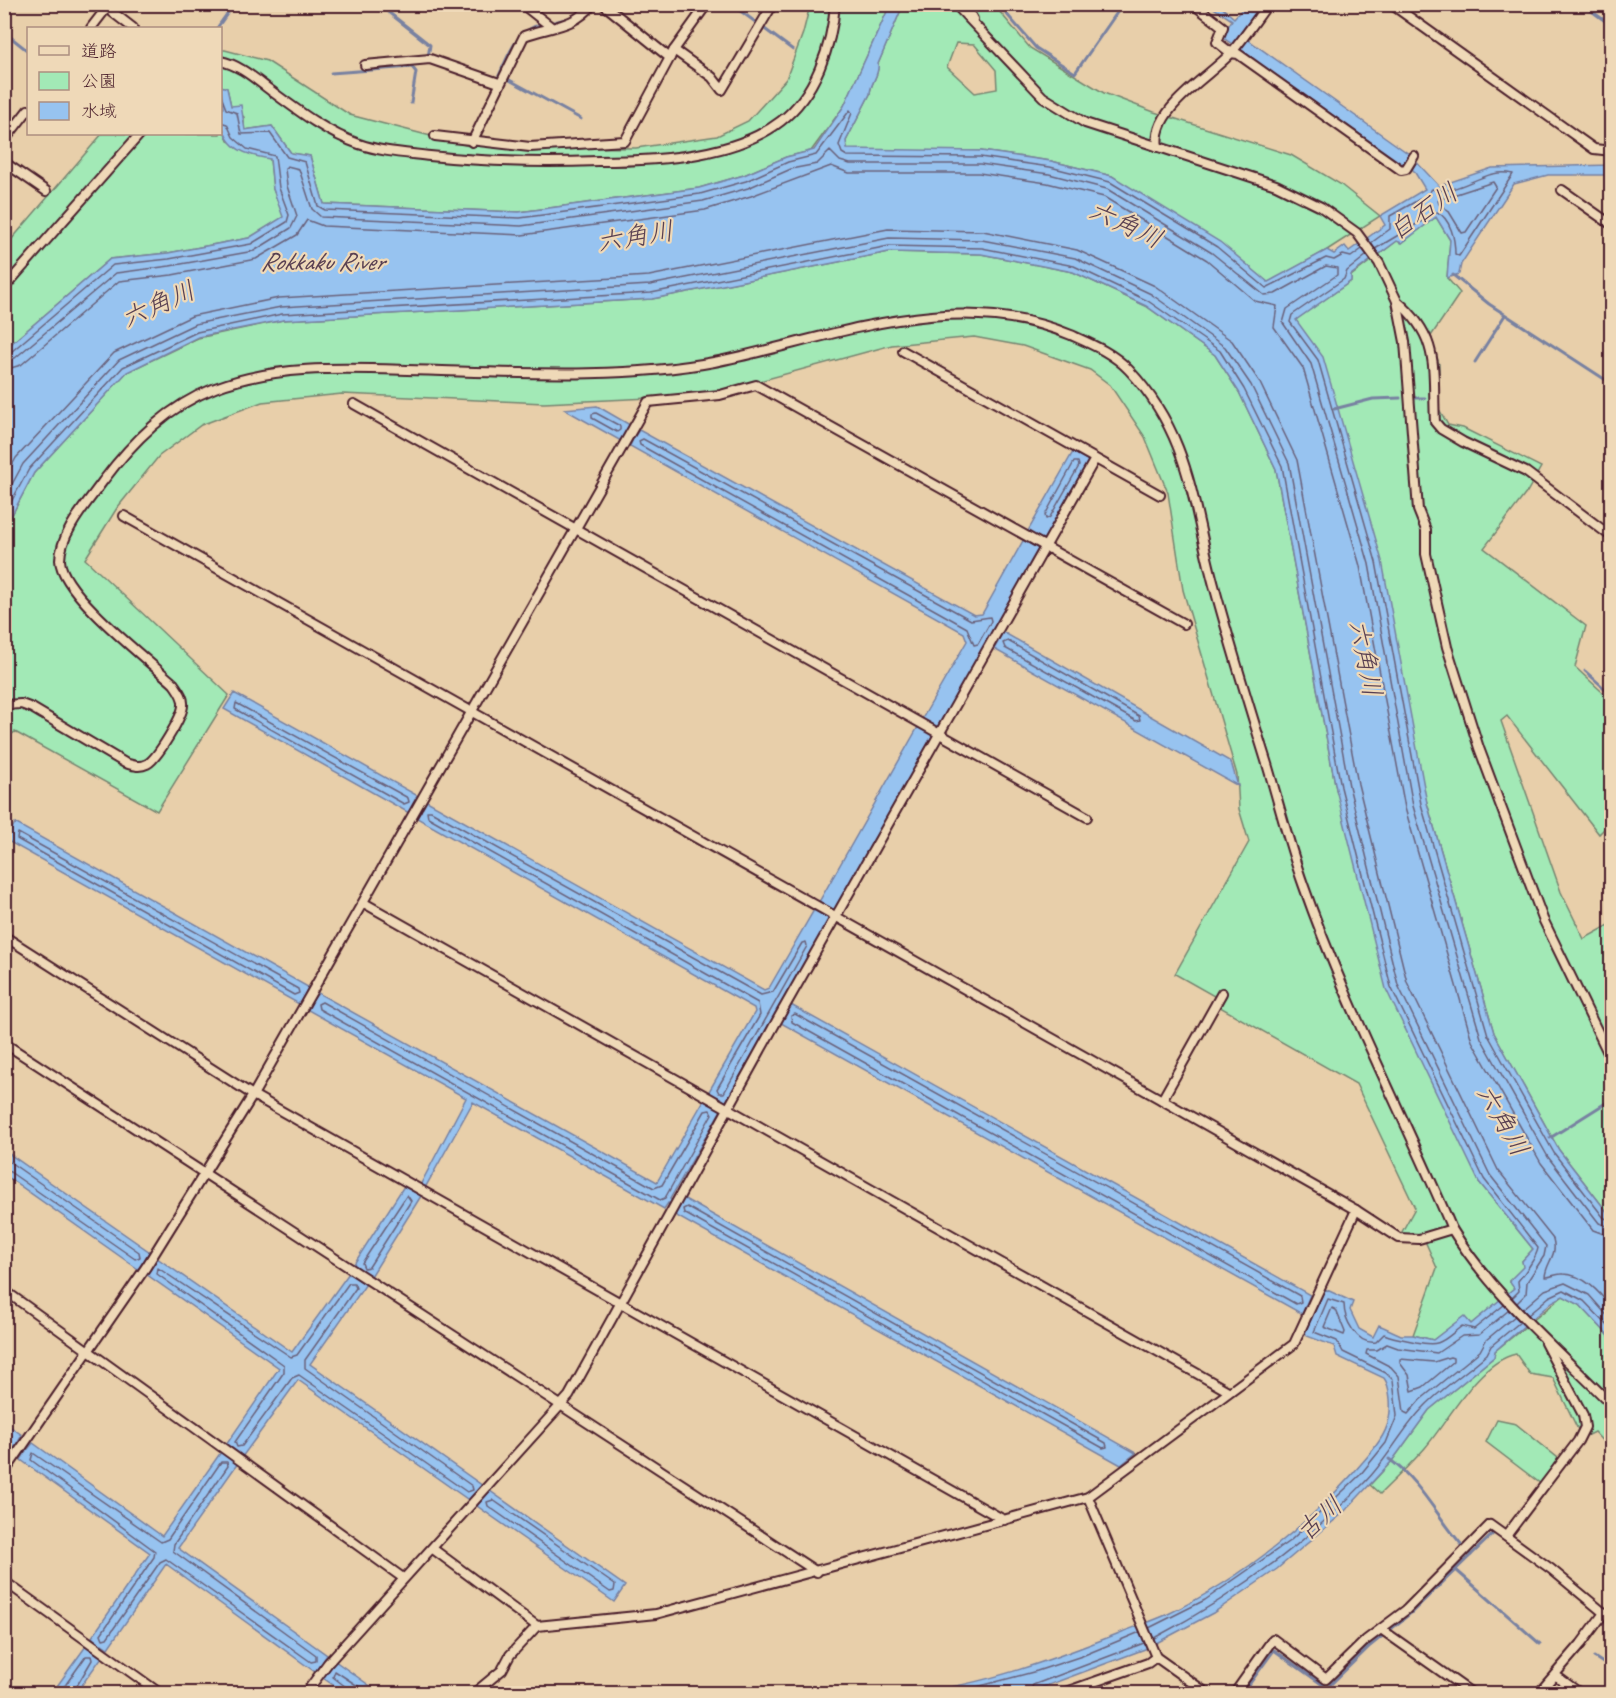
<svg xmlns="http://www.w3.org/2000/svg" width="1616" height="1698" font-family="Caveat,'Klee One',sans-serif">
<rect width="100%" height="100%" fill="#e8cfaa"/>
<filter id="ink" filterUnits="userSpaceOnUse"><feTurbulence type="fractalNoise" baseFrequency=".0167" numOctaves="2"/><feDisplacementMap in="SourceGraphic" scale="12" xChannelSelector="R" yChannelSelector="G"/><feConvolveMatrix kernelMatrix="1 2 1 2 8 2 1 2 1" color-interpolation-filters="sRGB"/></filter>
<g filter="url(#ink)">
<!-- green -->
<g fill="#a2e9b6" stroke="#768470" stroke-width="1.5" fill-rule="evenodd">
<polygon points="810,5 890,5 844,106 811,151 786,157 744,175 699,188 519,212 324,204 310,156 291,153 272,126 244,130 244,117 231,106 227,88 221,86 221,50 225,50 267,61 350,115 469,146 636,148 717,136 748,121 786,79 803,33"/>
<path d="M903,5H994L1030,48L1104,93L1154,112L1291,155L1340,184L1380,216L1327,250L1268,283L1112,176L1051,161L981,151H850L847,149L846,141L870,94C870,83 880,75 878,64ZM956,43L974,44L996,70L997,89L975,93L947,67Z"/>
<polygon points="221,121 228,141 270,159 273,189 284,217 249,238 168,253 110,259 5,349 5,247 102,134 220,134"/>
<polygon points="1436,217 1450,240 1447,278 1460,293 1431,336 1439,364 1439,409 1448,425 1463,428 1541,467 1527,492 1484,548 1586,626 1575,667 1611,700 1611,822 1599,834 1507,716 1501,721 1561,892 1584,939 1611,924 1611,1217 1559,1150 1494,1033 1427,803 1295,320 1351,281 1351,276 1397,241 1402,243"/>
<polygon points="889,252 981,254 1073,272 1146,306 1215,355 1239,392 1276,469 1336,789 1479,1182 1533,1249 1522,1261 1524,1267 1509,1281 1515,1288 1471,1324 1464,1317 1433,1340 1413,1335 1437,1268 1425,1241 1397,1241 1415,1208 1356,1084 1220,1007 1223,1001 1175,974 1249,842 1239,809 1237,775 1183,590 1168,493 1145,437 1110,385 1090,370 1023,346 974,337 892,345 719,392 650,398 544,403 342,394 262,402 201,425 159,456 117,508 85,559 229,695 157,811 15,732 5,739 5,528 34,473 127,372 198,338 283,320 652,299"/>
<path d="M1563,1296L1580,1305L1611,1338V1450L1594,1432L1582,1438L1553,1378L1530,1374L1516,1354C1478,1362 1449,1420 1425,1448C1411,1464 1395,1479 1380,1494L1370,1485L1392,1461L1429,1410L1494,1357L1495,1351Z"/>
<polygon points="1497,1420 1516,1424 1558,1458 1541,1484 1486,1442"/>
</g>
<!-- water -->
<g fill="#97c3f0" stroke="#7881a1" stroke-width="1.5">
<path d="M890,5H903L878,64C880,75 870,83 870,94L846,141L847,149L981,151L1051,161L1112,176L1220,242L1268,282L1327,250L1334,254L1345,246L1349,251L1385,225L1380,216L1425,189L1414,171L1404,162L1402,164L1239,49L1241,46L1234,41L1232,44L1222,37L1232,20L1209,5H1219L1234,18L1246,5H1262L1237,38L1244,43L1247,39L1409,154L1439,186L1492,168L1611,165V175H1548L1514,184L1461,264L1459,274L1447,278L1450,240L1436,217L1402,243L1397,241L1351,275V281L1296,320L1323,357L1382,561L1427,803L1494,1033L1559,1150L1611,1217V1338L1580,1305L1563,1296L1552,1302L1495,1351L1494,1357L1429,1410L1392,1461L1343,1513L1277,1569L1213,1613L1145,1649L1027,1693H912C985,1685 1054,1659 1122,1632C1137,1626 1153,1621 1168,1614C1243,1578 1315,1520 1368,1456C1383,1438 1392,1424 1390,1399C1389,1391 1389,1385 1384,1378L1337,1356L1334,1346L1307,1336L1305,1332L1325,1289L1353,1302L1350,1310L1359,1329L1373,1337L1379,1325L1401,1335H1413L1433,1340L1464,1316L1471,1324L1514,1288L1509,1281L1523,1267L1522,1261L1533,1249L1479,1182L1386,989L1336,789L1276,469L1239,392L1215,355L1146,306L1073,272L981,254L889,252L652,299L283,320L198,337L127,372L34,473L5,528V349L110,259L168,253L249,238L283,217L273,189L270,159C238,154 221,145 221,109L223,108L221,86L227,88L231,106L241,105L245,130L272,126L291,153L310,156L324,204L519,212L699,188L744,175L786,157L814,150L844,106Z"/>
<polygon points="597,406 630,425 626,431 635,436 639,430 974,615 982,614 1024,539 1030,542 1034,535 1028,531 1073,452 1089,461 1044,540 1038,537 1034,544 1040,548 991,634 999,639 1003,632 1231,762 1238,786 994,649 998,642 989,637 937,728 931,725 928,731 933,735 834,910 827,907 823,915 830,918 779,1007 787,1011 791,1005 1310,1295 1302,1314 781,1023 785,1016 777,1011 725,1103 719,1099 715,1106 721,1110 670,1199 679,1204 683,1198 1136,1453 1121,1465 673,1214 677,1207 668,1203 664,1209 473,1102 426,1186 419,1194 421,1196 370,1278 363,1274 359,1280 366,1284 310,1364 483,1486 479,1492 485,1496 490,1491 625,1586 614,1602 477,1506 481,1500 475,1496 470,1501 298,1380 242,1457 236,1453 238,1463 178,1548 327,1655 323,1661 331,1667 335,1661 380,1693 345,1693 323,1678 327,1672 319,1666 315,1672 166,1564 108,1648 102,1644 96,1652 102,1657 76,1693 52,1693 86,1646 92,1650 97,1642 92,1637 150,1553 21,1460 25,1453 15,1446 11,1452 5,1448 5,1423 22,1435 18,1442 28,1449 33,1443 162,1536 221,1452 228,1456 232,1450 226,1445 279,1368 146,1274 151,1268 143,1262 138,1269 5,1175 5,1151 150,1252 146,1259 153,1264 157,1258 292,1352 349,1273 356,1277 359,1271 352,1267 404,1186 416,1193 466,1098 308,1010 312,1002 303,997 299,1004 6,840 15,823 308,987 305,994 313,1000 318,993 657,1182 704,1100 710,1104 714,1097 708,1093 755,1012 754,1008 417,818 421,811 413,807 409,813 224,709 234,693 418,796 415,803 423,808 427,801 764,990 769,988 814,910 820,912 824,905 819,902 918,727 924,730 928,723 922,719 967,641 964,633 630,446 633,439 625,435 621,441 564,409"/>
</g>
<g fill="none" stroke-linecap="round" stroke-linejoin="round">
<!-- shore -->
<g stroke="#69617a" stroke-width="1.5">
<polyline points="220,93 226,109 237,113 241,134 270,133 287,157 305,162 318,206 325,210 520,218 700,194 746,181 788,162 816,155 850,110 852,113 839,145 842,153 847,156 980,157 1050,167 1110,182 1217,247 1266,288 1326,258 1334,260 1343,255 1351,257 1362,249"/>
<polygon points="1493,182 1496,187 1466,232 1462,233 1448,210 1439,204 1438,200"/>
<path d="M1371,243L1390,229V216L1427,195L1432,189C1458,197 1486,166 1513,174L1459,256L1455,254C1455,239 1451,219 1437,212L1375,249"/>
<polyline points="1367,255 1347,271 1344,279 1292,315 1290,322 1318,360 1376,562 1421,804 1488,1035 1554,1153 1604,1218 1612,1220"/>
<polyline points="4,353 11,352 113,265 169,259 251,244 287,222 289,215 279,188 275,156 247,149 233,137 227,124 220,122"/>
<polyline points="4,361 15,358 116,273 170,266 254,251 291,228 297,216 287,186 285,169 287,166 299,169 312,209 321,217 521,226 703,201 748,188 791,169 817,164 830,151 840,161 850,164 980,164 1049,174 1107,189 1212,253 1264,295 1275,294 1326,266 1337,268 1337,275 1287,309 1283,323 1311,364 1369,564 1413,806 1481,1038 1548,1157 1599,1223 1612,1228"/>
<polyline points="4,370 21,365 119,281 172,275 256,259 297,235 307,220 323,226 522,235 705,210 751,196 831,166 849,173 979,173 1047,183 1104,197 1207,260 1255,301 1277,306 1274,327 1303,368 1360,566 1405,808 1472,1041 1541,1163 1593,1230 1612,1237"/>
<polygon points="596,413 620,426 620,430 617,432 592,418 592,414"/>
<polygon points="643,439 971,620 990,617 991,621 978,644 974,645 967,628 640,445 639,441"/>
<polygon points="1074,462 1078,462 1079,466 1050,517 1046,519 1045,515"/>
<path d="M4,480L16,458L114,353L192,316L279,298L649,276L888,229L983,231L1077,250L1155,286L1232,341L1259,381L1297,460L1358,784L1407,982L1498,1170L1553,1239C1558,1256 1546,1262 1545,1277C1551,1278 1556,1273 1563,1274C1584,1274 1600,1293 1612,1308"/>
<polyline points="4,499 23,464 119,360 195,324 281,307 650,285 889,238 982,240 1075,258 1151,294 1225,347 1251,385 1289,463 1349,786 1398,985 1490,1175 1546,1246 1544,1256 1527,1282 1526,1294 1517,1303"/>
<path d="M4,515L29,469L123,367L197,332L282,314L651,293L889,246L982,248L1074,266L1148,301L1220,351L1244,389L1282,466L1341,787L1391,987L1484,1179L1538,1248C1537,1256 1525,1273 1518,1281L1519,1291L1512,1298"/>
<polygon points="1008,641 1139,716 1140,720 1136,721 1005,648 1003,643"/>
<polygon points="236,703 408,798 409,802 404,804 235,709"/>
<polygon points="427,811 431,811 761,995 773,992 802,943 806,942 807,946 724,1093 719,1093 717,1089 760,1015 758,1003 428,817"/>
<polygon points="18,833 298,989 299,993 294,995 17,839"/>
<polygon points="322,1002 654,1188 662,1185 705,1111 710,1110 712,1114 665,1198 660,1200 319,1009 318,1004"/>
<polygon points="795,1014 1300,1296 1301,1302 1296,1304 792,1022 791,1016"/>
<polyline points="4,1158 139,1252 140,1257 135,1259 10,1172 4,1170"/>
<polygon points="407,1195 411,1201 369,1267 364,1268 362,1263"/>
<polygon points="687,1207 1106,1443 1107,1447 1103,1448 684,1213 683,1209"/>
<polygon points="158,1268 291,1357 297,1355 349,1283 354,1283 356,1288 305,1360 305,1368 472,1486 473,1490 467,1492 299,1375 292,1378 242,1446 237,1447 235,1442 284,1372 284,1365 157,1274"/>
<polygon points="1332,1308 1336,1310 1345,1332 1344,1335 1324,1327"/>
<polyline points="1523,1309 1545,1290 1565,1283 1589,1295 1612,1321"/>
<polyline points="1509,1310 1479,1335 1462,1336 1437,1353 1398,1348 1387,1344 1377,1350 1367,1350 1366,1354 1391,1367 1399,1376 1404,1412 1408,1414 1420,1400 1480,1351 1486,1340 1515,1316"/>
<polyline points="1528,1315 1549,1297 1564,1290 1584,1301 1612,1330"/>
<polygon points="1450,1357 1453,1358 1453,1362 1423,1387 1412,1391 1409,1375 1400,1363 1400,1359 1434,1362"/>
<polygon points="33,1453 161,1542 168,1539 221,1462 227,1462 228,1466 174,1544 173,1551 316,1655 316,1661 311,1662 166,1559 160,1562 107,1638 103,1639 101,1634 154,1557 155,1551 31,1460"/>
<polygon points="493,1500 615,1585 614,1591 610,1592 488,1506 487,1502"/>
<path d="M1149,1628L1205,1600L1291,1540L1360,1475L1386,1443L1397,1416L1393,1380L1386,1373L1343,1352L1337,1341L1314,1332L1328,1299L1344,1304C1344,1320 1357,1345 1376,1342L1384,1334C1397,1339 1403,1339 1416,1342C1442,1347 1442,1341 1462,1326L1474,1329L1504,1305"/>
<path d="M1154,1638C1233,1597 1303,1546 1365,1482C1388,1459 1402,1429 1424,1407C1442,1388 1467,1372 1487,1354L1491,1346L1520,1322"/>
<polyline points="59,1694 86,1656 91,1656 92,1660 72,1694"/>
<polyline points="348,1694 346,1687 333,1677 335,1671 370,1694"/>
<polyline points="950,1694 1037,1671 1082,1656 1140,1632"/>
<polyline points="1029,1694 1033,1685 1144,1643"/>
</g>
<!-- stream -->
<g stroke="#7881a1" stroke-width="3">
<polyline points="378,4 430,45 428,57"/>
<polyline points="731,4 793,50"/>
<polyline points="998,4 1036,48 1075,73 1123,4"/>
<polyline points="1582,4 1612,26"/>
<polyline points="550,23 570,18"/>
<polyline points="217,28 234,4"/>
<polyline points="4,32 28,51"/>
<polyline points="331,73 412,67 411,63"/>
<polyline points="504,77 581,119"/>
<path d="M497,80C508,58 514,29 544,24"/>
<polyline points="411,103 416,72 412,67"/>
<polyline points="1453,275 1489,304 1612,384"/>
<polyline points="1475,362 1505,315"/>
<polyline points="1415,398 1425,398"/>
<polyline points="1334,409 1373,399 1400,398"/>
<polyline points="1585,671 1612,695"/>
<polyline points="1550,1138 1612,1099"/>
<polyline points="1471,1555 1494,1533"/>
<polyline points="1456,1570 1540,1644"/>
<polyline points="1594,1657 1612,1669"/>
<path d="M1242,1694L1274,1650L1327,1688L1370,1646L1412,1612L1471,1555C1441,1525 1423,1483 1389,1459"/>
</g>
<!-- street casing -->
<g stroke="#4a1f2b" stroke-width="12">
<g id="street">
<polyline points="102,4 133,28"/>
<polyline points="522,4 550,26"/>
<polyline points="603,4 670,58"/>
<polyline points="955,4 1043,97 1085,123 1276,185 1321,207 1357,233 1379,263 1397,301 1405,342 1418,510 1426,530 1426,554 1447,647 1479,748 1543,919 1612,1061"/>
<polyline points="964,4 973,19"/>
<polyline points="1193,4 1223,27 1217,42 1231,53 1238,54 1401,170 1406,169 1414,156"/>
<polyline points="1391,4 1594,149 1612,151"/>
<polyline points="91,28 108,6"/>
<polyline points="674,50 712,77 722,90 773,4"/>
<path d="M220,61C240,65 254,78 270,90C297,110 327,133 359,144C382,152 406,153 430,156C487,162 541,163 598,161C631,161 665,160 698,154C726,149 758,139 781,121C815,95 832,46 835,4"/>
<polyline points="365,65 430,59 499,83"/>
<polyline points="435,136 530,147 625,141 674,50 707,4"/>
<polyline points="4,141 28,110"/>
<path d="M472,142L524,36C551,26 574,28 593,4"/>
<path d="M1158,147C1151,109 1208,78 1231,53C1244,38 1256,20 1268,4"/>
<polyline points="4,162 46,191"/>
<polyline points="1562,190 1612,225"/>
<polyline points="4,288 140,134"/>
<path d="M1397,301C1442,339 1432,371 1435,422L1441,429L1463,442L1526,472L1612,537"/>
<polyline points="903,351 1160,495"/>
<polyline points="354,404 1087,817"/>
<polyline points="124,516 1162,1100 1356,1210 1399,1238 1419,1239 1452,1229"/>
<path d="M4,705L21,704L32,708L125,763C132,765 139,768 147,764C157,759 183,716 183,705C184,697 178,690 174,684C148,660 61,593 60,560C60,533 88,502 103,481C133,441 168,406 215,388C276,365 343,368 407,370C503,372 619,380 714,362C831,339 952,285 1071,335C1091,344 1113,353 1129,370C1192,437 1192,507 1215,589C1231,648 1249,706 1267,764C1279,804 1289,845 1303,884C1344,1002 1403,1114 1452,1229C1493,1296 1557,1349 1612,1405"/>
<polyline points="364,903 1228,1391"/>
<polyline points="4,936 253,1095 1004,1520"/>
<polyline points="4,1043 817,1572"/>
<polyline points="1162,1100 1222,993"/>
<polyline points="4,1290 403,1578"/>
<polyline points="4,1473 146,1267 253,1095 648,402 720,395 756,385 1184,624"/>
<polyline points="1088,1497 1156,1657 1208,1694"/>
<polyline points="1506,1536 1578,1441 1585,1427 1583,1415 1545,1343"/>
<polyline points="433,1549 537,1626"/>
<polyline points="4,1581 161,1694"/>
<polyline points="1381,1629 1473,1694"/>
<polyline points="1555,1675 1581,1694"/>
<polyline points="305,1694 328,1663 569,1396 780,1015 1095,459"/>
<polyline points="473,1694 502,1670 510,1655 537,1626 656,1614 1088,1497 1294,1344 1356,1210"/>
<polyline points="1060,1694 1148,1663 1156,1657"/>
<polyline points="1234,1694 1273,1639 1326,1679 1366,1640 1406,1610 1490,1525 1551,1569 1604,1613 1612,1612"/>
<polyline points="1538,1694 1581,1644 1604,1613"/>
</g>
</g>
<!-- street -->
<use href="#street" stroke="#efd9b8" stroke-width="8"/>
</g>
</g>
<g text-anchor="middle" stroke-width="4.5" stroke-linejoin="round" paint-order="stroke">
<!-- water labels -->
<g font-size="26" font-style="italic" fill="#594052" stroke="#efd9b8">
<text transform="translate(1423 211) rotate(-35)" y="9">白石川</text>
<text transform="translate(1126 224) rotate(25)" y="9">六角川</text>
<text transform="translate(635 236) rotate(-9)" y="9">六角川</text>
<text x="322" y="270">Rokkaku River</text>
<text transform="translate(158 304) rotate(-24)" y="9">六角川</text>
<text transform="translate(1366 658) rotate(79)" y="9">六角川</text>
<text transform="translate(1503 1120) rotate(60)" y="9">六角川</text>
<text transform="translate(1319 1518) rotate(-42)" y="9">古川</text>
</g>
</g>
<!-- margin -->
<rect width="1616" height="1698" fill="none" stroke="#efd9b8" stroke-width="24"/>
<rect x="12" y="12" width="1592" height="1674" fill="none" stroke="#4a1f2b" stroke-width="2" filter="url(#ink)"/>
<!-- legend -->
<rect x="27" y="27" width="195" height="108" fill="#efd9b8" stroke="#ad8f80" stroke-width="1.5"/>
<rect x="39" y="46" width="30" height="9" fill="#efd9b8" stroke="#ad8f80" stroke-width="1.5"/>
<text x="81" y="57" font-size="18" fill="#4a1f2b">道路</text>
<rect x="39" y="72" width="30" height="18" fill="#a2e9b6" stroke="#ad8f80" stroke-width="1.5"/>
<text x="81" y="87" font-size="18" fill="#4a1f2b">公園</text>
<rect x="39" y="102" width="30" height="18" fill="#97c3f0" stroke="#ad8f80" stroke-width="1.5"/>
<text x="81" y="117" font-size="18" fill="#4a1f2b">水域</text>
</svg>
